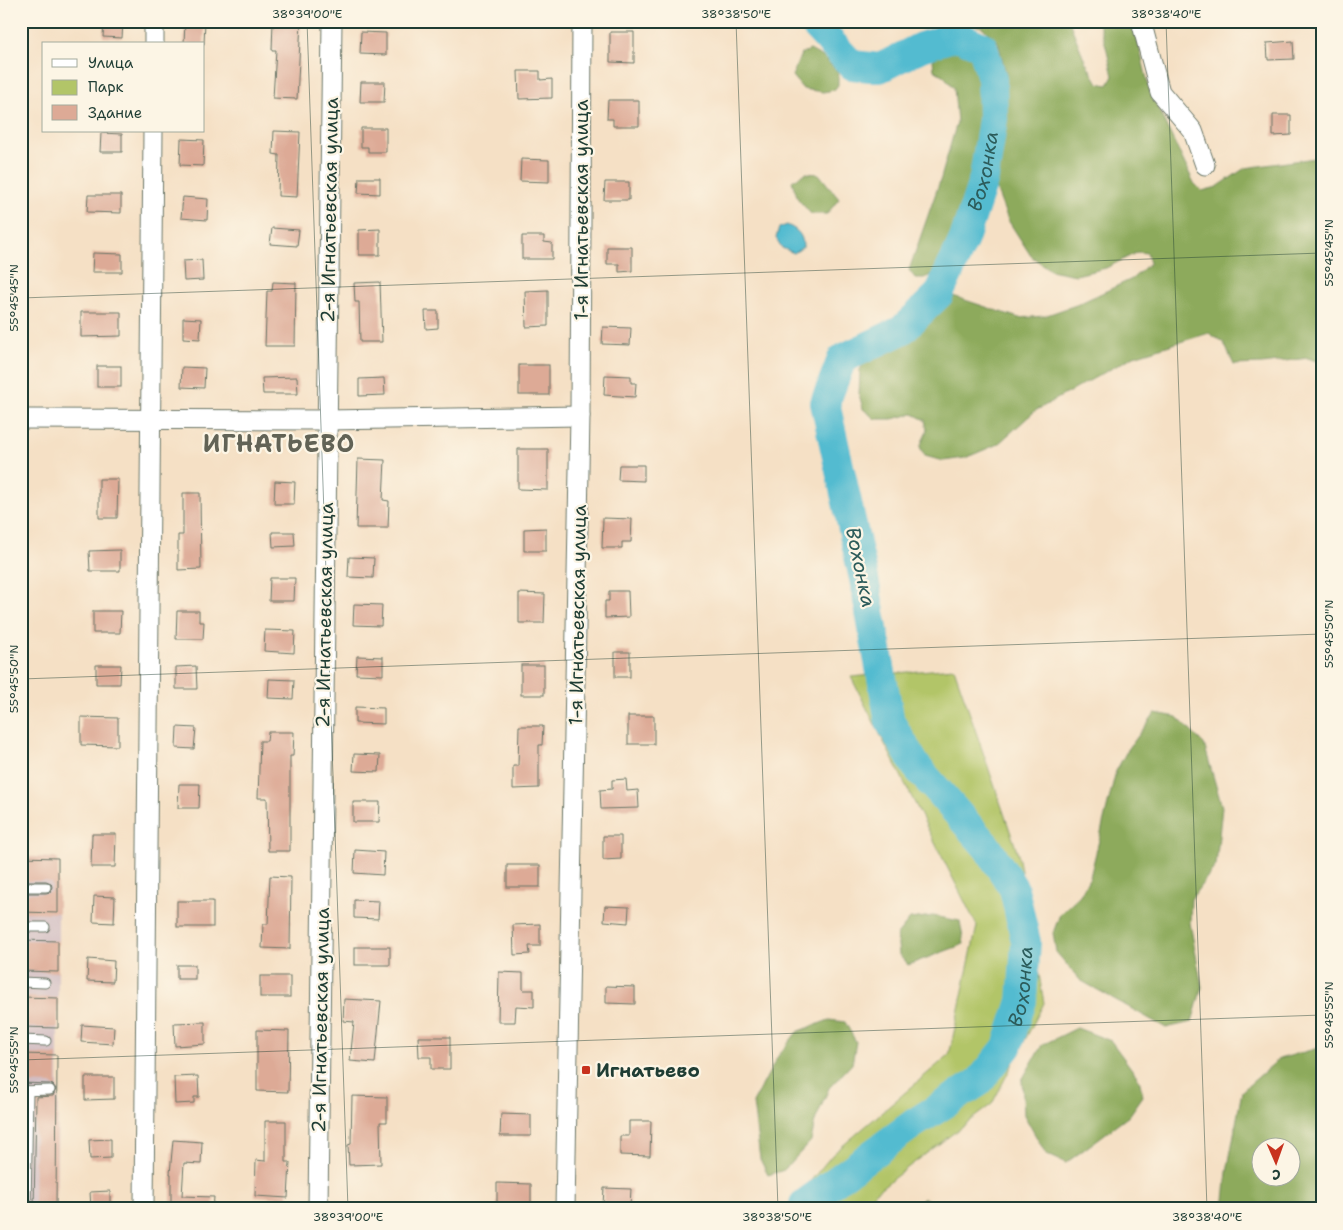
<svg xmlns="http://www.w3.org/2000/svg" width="1343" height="1230" font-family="'Shantell Sans',sans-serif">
<rect width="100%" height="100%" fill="#fcf5e5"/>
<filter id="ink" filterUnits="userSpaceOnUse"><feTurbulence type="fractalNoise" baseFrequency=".02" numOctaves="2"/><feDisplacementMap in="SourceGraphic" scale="10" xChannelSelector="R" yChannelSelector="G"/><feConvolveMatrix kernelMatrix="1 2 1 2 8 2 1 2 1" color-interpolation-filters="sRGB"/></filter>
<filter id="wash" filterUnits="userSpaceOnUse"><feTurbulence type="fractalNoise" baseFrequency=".0096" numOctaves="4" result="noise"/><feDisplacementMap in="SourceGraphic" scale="20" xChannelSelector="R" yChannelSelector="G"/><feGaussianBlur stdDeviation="1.12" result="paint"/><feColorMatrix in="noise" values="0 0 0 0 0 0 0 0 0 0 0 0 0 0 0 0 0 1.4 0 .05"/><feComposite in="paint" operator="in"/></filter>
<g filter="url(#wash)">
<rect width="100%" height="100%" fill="#f5e0c5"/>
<!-- industrial -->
<polygon fill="#d2bec3" points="21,857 58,858 58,1100 56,1209 21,1209"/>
<!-- green -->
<polygon fill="#b2c568" stroke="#68814e" points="954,668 1018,854 1044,1003 992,1104 874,1193 869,1209 787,1209 833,1154 949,1055 977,926 851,677"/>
<!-- forest -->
<g fill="#8daa5c" stroke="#567448" fill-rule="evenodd">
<polygon points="958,21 1069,21 1085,61 1098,83 1108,85 1113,76 1106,46 1098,21 1133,21 1150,92 1194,183 1202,191 1217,187 1245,168 1322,157 1322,363 1308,358 1262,364 1234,365 1224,343 1209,333 1134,356 1035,411 998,444 965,458 943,461 925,456 920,447 927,430 925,420 913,414 892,419 875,419 863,409 859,394 860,370 867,356 924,326 947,294 1019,318 1044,316 1076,305 1132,279 1150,263 1147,253 1138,252 1106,268 1076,275 1050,270 1031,256 1008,220 995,186 1006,74 998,42 982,27"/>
<polygon points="954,47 970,55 980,76 983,111 972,180 943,256 931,275 924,278 915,278 909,270 941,178 957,122 954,88 944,76 934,70 933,60 943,52"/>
<polygon points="810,50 823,57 838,72 838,85 834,90 823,92 803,89 792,76 801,54"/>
<polygon points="806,173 819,174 839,199 827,214 811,214 798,199 792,181"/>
<polygon points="1155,713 1177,717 1204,744 1222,807 1216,865 1191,899 1190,923 1202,987 1192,1022 1166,1028 1080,980 1056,952 1053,933 1060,914 1080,895 1090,877 1116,771 1127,751"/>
<polygon points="933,916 960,921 964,944 908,965 899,955 897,935 910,919"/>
<polygon points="829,1020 845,1022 856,1042 852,1064 829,1088 815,1121 811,1141 784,1170 768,1175 760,1159 753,1103 778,1056 797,1032"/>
<polygon points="1077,1028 1111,1041 1139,1079 1143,1096 1129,1116 1066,1163 1046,1154 1024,1115 1022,1080 1042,1045"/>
<path d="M1322,1047V1209H1223L1227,1172L1242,1091L1279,1059ZM1260,1148H1290V1178H1260Z"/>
<polygon points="924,1198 937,1205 938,1209 913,1209"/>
</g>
<!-- water -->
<path fill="#53bbd0" stroke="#397c82" d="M787,225C798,230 803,235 803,247L794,253L782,248L776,238L779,228Z"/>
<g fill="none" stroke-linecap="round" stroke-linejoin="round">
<!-- river -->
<path stroke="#53bbd0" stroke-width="30" id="s1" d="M804,1209V1204L913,1124L979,1082L1007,1047L1022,1001L1026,942L1014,889L987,847L916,766L890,722L864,579L825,403L842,359L902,330L939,294L964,239L984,178L993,119L992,79L983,47L957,36L921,47L880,68L852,65L811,21"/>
</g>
<g id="blocks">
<!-- building -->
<g fill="#ddaa96">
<polygon points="104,21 123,21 122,38 103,37"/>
<polygon points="185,21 205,21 204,44 184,44"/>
<polygon points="273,21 301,21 297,99 273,98 276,50 272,50"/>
<polygon points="361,32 386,33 386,55 360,54"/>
<polygon points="610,32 634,32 634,63 610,62"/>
<polygon points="1293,41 1294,59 1268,60 1267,43"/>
<polygon points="518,71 540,71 540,80 552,79 552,98 519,99"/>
<polygon points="361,82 385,82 384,102 360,102"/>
<polygon points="608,100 639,100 639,126 613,126 613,119 607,119"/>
<polygon points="1273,115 1291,115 1291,135 1273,136"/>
<polygon points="361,128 386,128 386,152 368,152 368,147 361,147"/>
<polygon points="274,131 300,132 297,197 278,196 279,155 273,154"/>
<polygon points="101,133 122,134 122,152 100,152"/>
<polygon points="181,139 204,140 203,166 180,165"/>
<polygon points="521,159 549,160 549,182 520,181"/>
<polygon points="359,178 380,178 380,194 358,193"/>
<polygon points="605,182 629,182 629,200 604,200"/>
<polygon points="88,195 121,195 121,213 87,212"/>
<polygon points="183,197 208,199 207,220 181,218"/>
<polygon points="272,228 299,230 297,246 270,244"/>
<polygon points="380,229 380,255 359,255 359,230"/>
<polygon points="522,236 544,236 544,242 552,243 552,259 522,259"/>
<polygon points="607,247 632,247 632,271 619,272 619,264 607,264"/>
<polygon points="93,253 122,254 122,272 92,272"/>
<polygon points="202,260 203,280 184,281 183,261"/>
<polygon points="273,282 296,283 295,346 265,346 267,291 272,291"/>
<polygon points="380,282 382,342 360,342 359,302 355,302 354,283"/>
<polygon points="548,290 548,326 526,327 525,291"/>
<polygon points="425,311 438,311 438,328 426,329"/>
<polygon points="81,312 121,312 121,336 81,337"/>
<polygon points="183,318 201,319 200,339 183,338"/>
<polygon points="603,327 631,328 630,345 602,344"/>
<rect x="519" y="365" width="30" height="30"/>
<rect x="97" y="366" width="24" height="21"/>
<polygon points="182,367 205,368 204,388 181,387"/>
<polygon points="605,375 631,376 631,383 636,383 635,397 604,395"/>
<polygon points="297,377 298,394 263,394 262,378"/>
<polygon points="384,378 385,395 359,396 359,379"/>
<polygon points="518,449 548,449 548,490 518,489"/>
<polygon points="358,459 385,460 383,500 389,501 388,528 356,528"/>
<polygon points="619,465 644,465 644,481 618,480"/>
<polygon points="99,479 118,479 117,518 99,518"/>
<polygon points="275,481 295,482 294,504 274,504"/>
<polygon points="183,493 200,493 201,569 178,570 178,535 183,535"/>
<polygon points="603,518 632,519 631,542 622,542 622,548 602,548"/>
<polygon points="546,528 546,551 524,551 524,529"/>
<polygon points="272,532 294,532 295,546 273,547"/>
<polygon points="120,550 120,571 90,571 89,551"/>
<polygon points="349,557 374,558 373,578 348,577"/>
<polygon points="270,578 295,578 294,601 269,601"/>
<polygon points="609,591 628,591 629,617 605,618 605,601 609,601"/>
<polygon points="519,593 545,594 544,623 519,623"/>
<polygon points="354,604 382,605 381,626 353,625"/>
<polygon points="93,611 121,611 120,633 93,633"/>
<polygon points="177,611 199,611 199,622 204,622 203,639 176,639"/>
<polygon points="265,630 295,631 294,653 264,651"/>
<rect x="615" y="652" width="15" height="25"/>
<polygon points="357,656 383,657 383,675 356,674"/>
<polygon points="96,665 121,665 120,684 96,684"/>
<rect x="521" y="665" width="23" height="30"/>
<polygon points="196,666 197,689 176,689 176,667"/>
<polygon points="269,679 294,680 293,699 268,698"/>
<polygon points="355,707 384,708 384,724 355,723"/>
<rect x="628" y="716" width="26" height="28"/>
<polygon points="81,717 118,718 118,746 81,745"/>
<polygon points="519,726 543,726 542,745 539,745 539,788 513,789 513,766 518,766"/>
<polygon points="177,727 196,728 194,749 176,748"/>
<polygon points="268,732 294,732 293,756 290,756 290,851 268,851 267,798 258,798 260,741 267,741"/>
<polygon points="354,754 380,755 379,772 353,771"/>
<polygon points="626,779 627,791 638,790 639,808 601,809 600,790 612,789 612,780"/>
<polygon points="179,784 200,784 199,808 178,808"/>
<polygon points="353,802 380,802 379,822 353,822"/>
<polygon points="92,834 116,834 115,867 91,867"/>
<polygon points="603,836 621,836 621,859 603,860"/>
<polygon points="355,850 384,852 383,875 354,873"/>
<polygon points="21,857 58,858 58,913 21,912 21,893 46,893 50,892 52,887 51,883 46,881 21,881"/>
<rect x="507" y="865" width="33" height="22"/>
<polygon points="270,876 291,877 290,949 262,948 263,924 268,924"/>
<polygon points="94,896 115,897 114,923 93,922"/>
<polygon points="354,900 379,901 378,919 354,918"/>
<rect x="177" y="901" width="36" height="26"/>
<polygon points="605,906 629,907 628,923 604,921"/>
<polygon points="540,924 540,946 529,946 530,954 514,955 513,925"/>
<polygon points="21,940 58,941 58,972 21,971"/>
<rect x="355" y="947" width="35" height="18"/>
<polygon points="88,959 114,961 113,982 87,981"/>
<rect x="177" y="965" width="18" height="14"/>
<polygon points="499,972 523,973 523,990 534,990 534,1007 516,1006 515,1022 498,1022"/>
<rect x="260" y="976" width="30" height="21"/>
<polygon points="606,986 635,987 635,1004 606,1003"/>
<polygon points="21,997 58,998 58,1028 21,1027"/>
<polygon points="344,999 381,1001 375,1063 350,1061 354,1022 343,1021"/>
<polygon points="205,1022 205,1044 175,1046 174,1023"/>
<polygon points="82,1025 114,1027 113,1044 81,1042"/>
<polygon points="257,1030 289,1031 288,1092 257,1091"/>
<polygon points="418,1037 450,1037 450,1069 431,1069 431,1057 419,1057"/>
<polygon points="21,1054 57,1055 56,1209 34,1209 36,1097 53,1096 56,1089 53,1085 50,1084 21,1083"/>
<polygon points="198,1076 199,1097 194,1097 194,1103 175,1104 174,1077"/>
<polygon points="85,1077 114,1077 114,1099 85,1100"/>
<polygon points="352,1096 387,1097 387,1122 380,1122 381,1164 349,1165 348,1145 351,1144"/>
<polygon points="501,1114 531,1115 531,1136 500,1136"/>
<polygon points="265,1121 286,1121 286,1162 290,1162 288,1198 255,1196 256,1160 265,1161"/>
<polygon points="629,1121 651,1121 650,1156 620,1155 620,1136 629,1136"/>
<polygon points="111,1139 111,1158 90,1159 89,1140"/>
<polygon points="173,1140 202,1142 201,1164 184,1163 182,1196 214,1197 213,1209 171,1209 171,1174 170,1174"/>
<polygon points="497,1183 531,1184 531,1207 497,1206"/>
<polygon points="604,1188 631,1189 630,1206 603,1205"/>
<polygon points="110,1191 110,1209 91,1209 90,1192"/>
</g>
</g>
</g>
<g filter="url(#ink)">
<use href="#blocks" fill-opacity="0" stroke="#6a7667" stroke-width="1"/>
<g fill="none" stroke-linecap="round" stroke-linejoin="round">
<!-- lane casing -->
<g stroke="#6a7667" stroke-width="11">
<g id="lane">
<polyline points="21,887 46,887"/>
<polyline points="21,927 45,927"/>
<polyline points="21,982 45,983"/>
<polyline points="21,1040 46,1041"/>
<polyline points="21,1091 50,1090"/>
<polyline points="26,1209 28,1091"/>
</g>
</g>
<!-- street casing -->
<g stroke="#6a7667" stroke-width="21">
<g id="street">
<polyline points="1141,21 1160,92 1193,131 1205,165"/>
<polyline points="154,44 154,21"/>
<polyline points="21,419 326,420 580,416"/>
<polyline points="144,1209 153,131"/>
<polyline points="318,1209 332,21"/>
<polyline points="565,1209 580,416 582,21"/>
</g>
</g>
<!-- lane -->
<use href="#lane" stroke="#fff" stroke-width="9"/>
<!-- street -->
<use href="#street" stroke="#fff" stroke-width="19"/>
</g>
</g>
<!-- ticks -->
<path fill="none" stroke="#1f3d34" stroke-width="1" stroke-opacity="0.45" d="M307,21L348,1209M736,21L778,1209M1166,21L1207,1209M21,298L1322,253M21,679L1322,634M21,1060L1322,1015"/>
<!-- markers -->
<rect fill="#c8321e" stroke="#fcf5e5" stroke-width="2" x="581" y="1065" width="10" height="10" rx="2.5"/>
<g text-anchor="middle" stroke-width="4.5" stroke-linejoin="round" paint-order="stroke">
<!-- street labels -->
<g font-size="19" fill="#1f3d34" stroke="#fcf5e5">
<text transform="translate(329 210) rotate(-89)" y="7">2-я Игнатьевская улица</text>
<text transform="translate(581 210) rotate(-90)" y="7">1-я Игнатьевская улица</text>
<text transform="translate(324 615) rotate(-89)" y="7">2-я Игнатьевская улица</text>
<text transform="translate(577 615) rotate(-89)" y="7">1-я Игнатьевская улица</text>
<text transform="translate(320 1020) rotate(-89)" y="7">2-я Игнатьевская улица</text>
</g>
<!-- poi labels -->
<g font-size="19" font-weight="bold" fill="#1f3d34" stroke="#fcf5e5" text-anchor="start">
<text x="596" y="1077">Игнатьево</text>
</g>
<!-- water labels -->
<g font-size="20" font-style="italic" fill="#2c5c5b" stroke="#fcf5e5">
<text dy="7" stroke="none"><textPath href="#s1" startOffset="1256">Вохонка</textPath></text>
<text transform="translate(861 567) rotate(78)" y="7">Вохонка</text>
<text dy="7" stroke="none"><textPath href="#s1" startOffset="326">Вохонка</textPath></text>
</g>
<!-- district labels -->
<g font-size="24" font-weight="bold" letter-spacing="1" fill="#626356" stroke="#fcf5e5">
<text x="279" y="452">ИГНАТЬЕВО</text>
</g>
</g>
<!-- margin -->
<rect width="1343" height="1230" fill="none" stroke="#fcf5e5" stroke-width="55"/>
<!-- legend -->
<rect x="42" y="42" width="162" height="90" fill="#fcf5e5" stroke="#a4ab9e"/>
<rect x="52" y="59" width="25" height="8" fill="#ffffff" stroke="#a4ab9e"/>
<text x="88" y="68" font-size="15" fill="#1f3d34">Улица</text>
<rect x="52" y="80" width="25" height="15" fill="#b2c568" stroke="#a4ab9e"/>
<text x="88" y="92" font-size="15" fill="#1f3d34">Парк</text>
<rect x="52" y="105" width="25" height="15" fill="#ddaa96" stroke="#a4ab9e"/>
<text x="88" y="118" font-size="15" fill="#1f3d34">Здание</text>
<!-- north arrow -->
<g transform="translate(1276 1162) rotate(178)"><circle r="24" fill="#fcf5e5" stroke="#a4ab9e"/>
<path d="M0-4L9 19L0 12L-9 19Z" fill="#c8321e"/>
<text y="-8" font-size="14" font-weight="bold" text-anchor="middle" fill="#1f3d34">С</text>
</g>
<rect x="28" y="28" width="1288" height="1174" fill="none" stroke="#1f3d34" stroke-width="2"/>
<g font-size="12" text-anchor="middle" fill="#1f3d34">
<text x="307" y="18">38°39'00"E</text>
<text x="736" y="18">38°38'50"E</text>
<text x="1166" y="18">38°38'40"E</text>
<text transform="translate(1329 253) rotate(-90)" y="4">55°45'45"N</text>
<text transform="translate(14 298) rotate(-90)" y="4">55°45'45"N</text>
<text transform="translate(1329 634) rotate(-90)" y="4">55°45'50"N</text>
<text transform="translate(14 679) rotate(-90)" y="4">55°45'50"N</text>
<text transform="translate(1329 1015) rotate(-90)" y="4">55°45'55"N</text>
<text transform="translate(14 1060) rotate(-90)" y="4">55°45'55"N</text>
<text x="348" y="1221">38°39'00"E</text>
<text x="777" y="1221">38°38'50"E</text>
<text x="1207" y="1221">38°38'40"E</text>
</g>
</svg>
